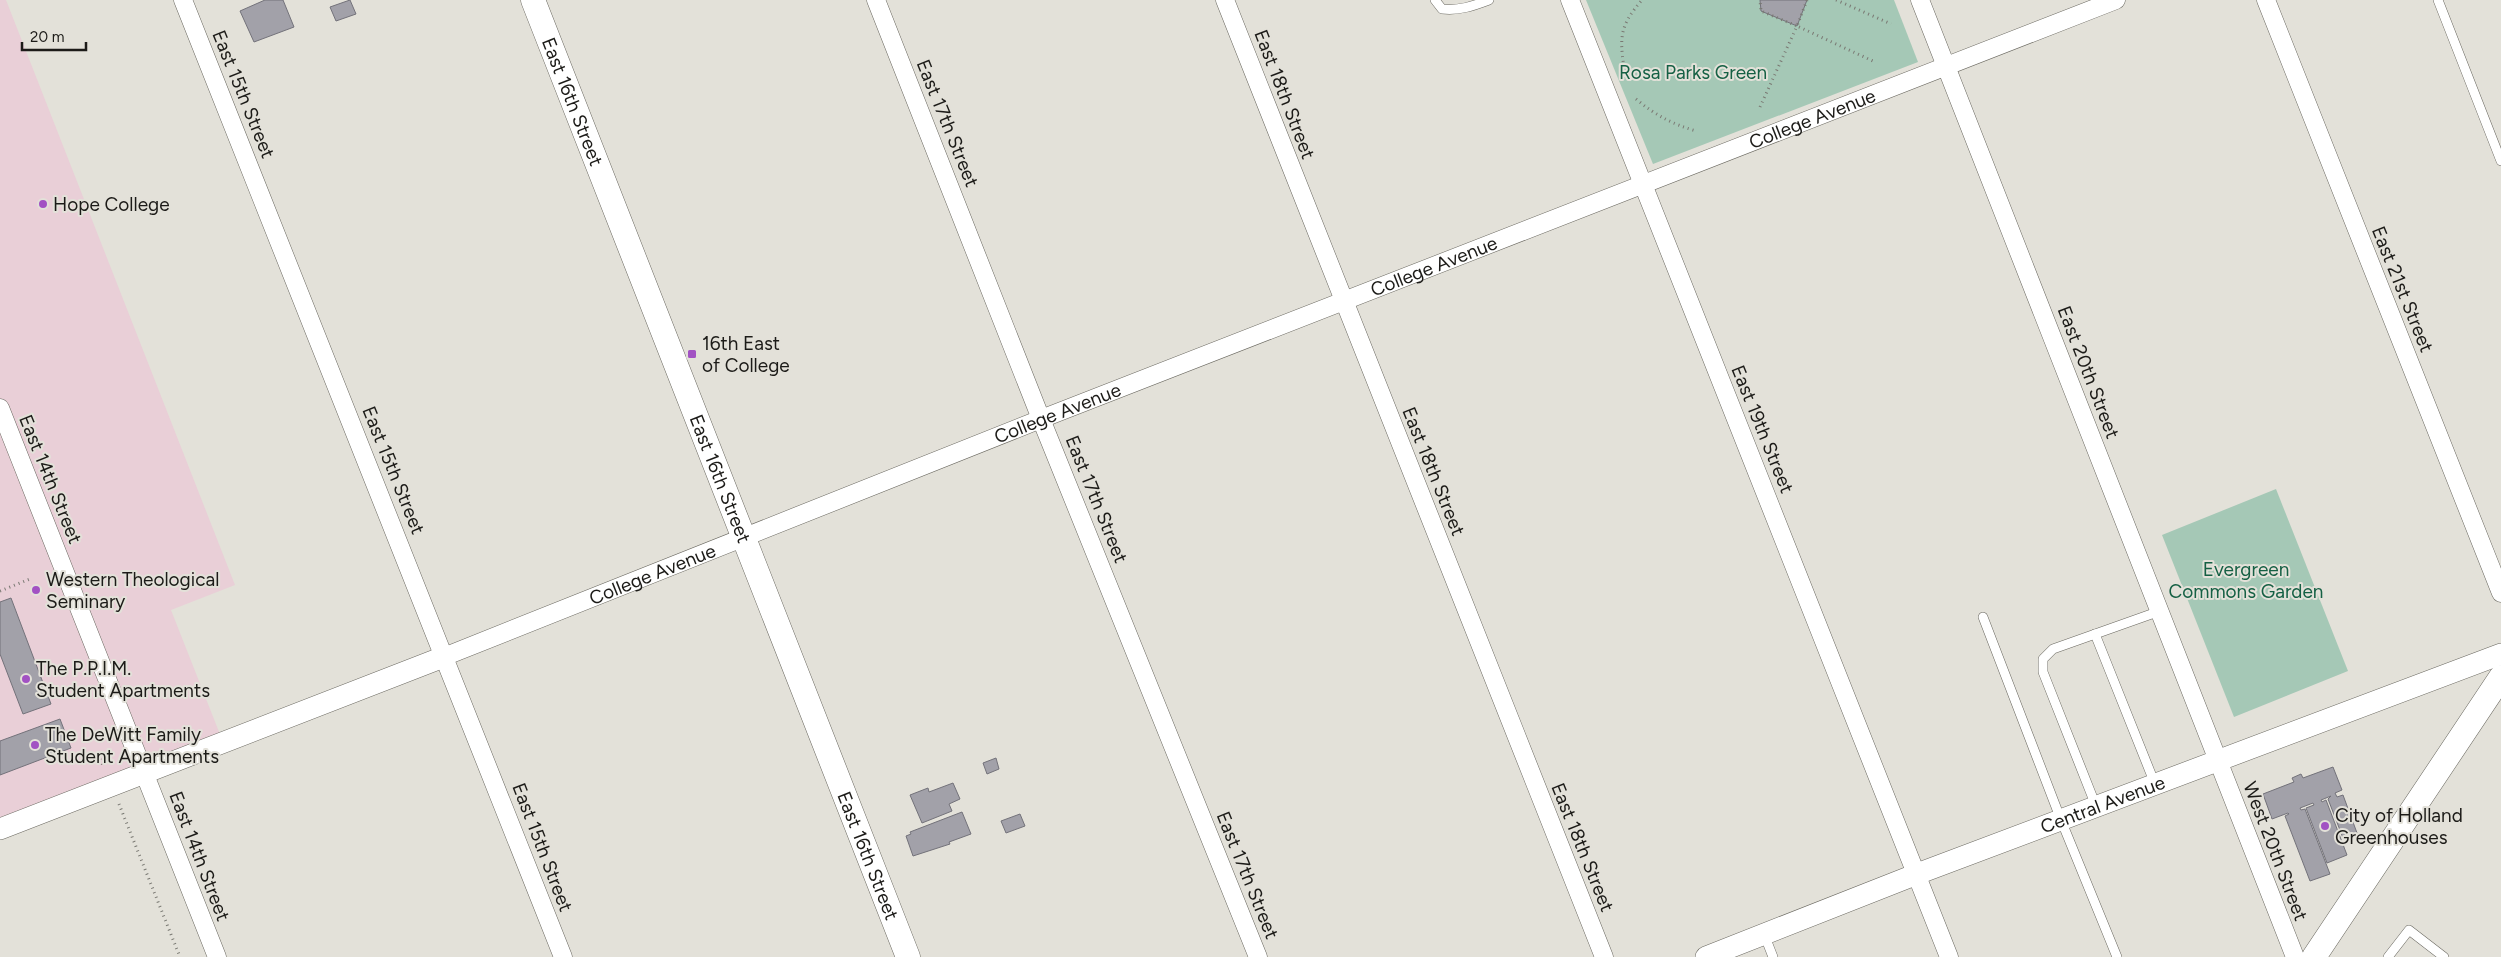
<svg xmlns="http://www.w3.org/2000/svg" width="2501" height="957" font-family="Figtree,sans-serif">
<rect width="100%" height="100%" fill="#e3e1d9"/>
<!-- education -->
<polygon fill="#e9cfd7" points="0,0 6,0 235,585 171,610 223,742 0,829"/>
<!-- green -->
<g fill="#a5c8b6">
<polygon points="1586,0 1894,0 1918,62 1653,164"/>
<polygon points="2276,489 2348,671 2234,717 2162,535"/>
</g>
<!-- building -->
<g fill="#a2a1a9" stroke="#73727a">
<polygon points="265,0 283,0 294,27 254,42 240,11"/>
<polygon points="350,0 356,14 336,21 330,7"/>
<polygon points="1760,0 1807,0 1797,26 1761,11"/>
<polygon points="11,598 51,704 23,714 0,654 0,602"/>
<polygon points="60,719 71,748 0,775 0,741"/>
<polygon points="996,758 999,769 987,774 983,763"/>
<polygon points="2333,767 2342,790 2335,793 2337,797 2343,795 2357,833 2343,838 2328,799 2331,796 2321,800 2322,802 2326,800 2347,855 2327,863 2306,808 2314,805 2313,803 2300,808 2301,810 2305,809 2330,874 2310,881 2285,816 2289,814 2288,813 2272,819 2263,794 2294,782 2292,778 2301,774 2303,778"/>
<polygon points="953,783 960,799 949,804 952,811 922,823 910,795 928,788 929,792"/>
<polygon points="962,812 971,834 949,842 950,844 913,856 906,836 911,834 910,832"/>
<polygon points="1020,814 1025,826 1006,833 1001,821"/>
</g>
<g fill="none" stroke-linecap="round" stroke-linejoin="round">
<!-- service casing -->
<g stroke="#6a6860" stroke-width="10">
<g id="service">
<path d="M1435,0L1442,9C1459,11 1473,6 1489,0"/>
<polyline points="2438,0 2501,161"/>
<polyline points="1983,617 2061,820 2117,957"/>
<polyline points="2095,634 2155,784"/>
<polyline points="2096,806 2043,672 2043,659 2053,649 2160,611"/>
<polyline points="1764,934 1773,957"/>
<polyline points="2388,957 2409,930 2444,957"/>
</g>
</g>
<!-- minor casing -->
<g stroke="#6a6860" stroke-width="19">
<g id="minor">
<polyline points="183,0 563,957"/>
<polyline points="876,0 1041,419 1258,957"/>
<polyline points="1225,0 1604,957"/>
<polyline points="1570,0 1949,957"/>
<polyline points="1920,0 2295,957"/>
<polyline points="2266,0 2501,593"/>
<polyline points="0,408 217,957"/>
<path id="s1" d="M446,656L1041,419L2116,0"/>
</g>
</g>
<!-- tertiary casing -->
<g stroke="#6a6860" stroke-width="22">
<g id="tertiary">
<polyline points="0,829 446,656"/>
<path id="s2" d="M1706,957L1917,874L2501,654"/>
</g>
</g>
<!-- secondary casing -->
<g stroke="#6a6860" stroke-width="25">
<g id="secondary">
<path id="s3" d="M533,0L908,957"/>
<polyline points="2314,957 2501,677"/>
</g>
</g>
<!-- path -->
<g stroke="#7a7973" stroke-width="3" stroke-dasharray="1 4" stroke-linecap="butt">
<polyline points="1807,0 1797,26 1875,62"/>
<polyline points="1836,0 1891,24"/>
<path d="M1624,67C1619,36 1621,24 1642,0"/>
<path d="M1636,99C1655,115 1672,124 1696,131"/>
<polyline points="1760,107 1797,26 1761,11 1760,0"/>
<polyline points="0,591 30,579"/>
<polyline points="100,759 104,768"/>
<polyline points="119,804 180,957"/>
</g>
<!-- service -->
<use href="#service" stroke="#fff" stroke-width="9"/>
<!-- minor -->
<use href="#minor" stroke="#fff" stroke-width="18"/>
<!-- tertiary -->
<use href="#tertiary" stroke="#fff" stroke-width="21"/>
<!-- secondary -->
<use href="#secondary" stroke="#fff" stroke-width="24"/>
</g>
<!-- markers -->
<g fill="#a252c3" stroke="#e3e1d9" stroke-width="2">
<circle cx="43" cy="204" r="5"/>
<rect x="687" y="349" width="10" height="10" rx="2.5"/>
<circle cx="36" cy="590" r="5"/>
<circle cx="26" cy="679" r="5"/>
<circle cx="35" cy="745" r="5"/>
<circle cx="2325" cy="826" r="5"/>
</g>
<g text-anchor="middle" stroke-width="4" stroke-linejoin="round" paint-order="stroke">
<!-- park labels -->
<g font-size="19" fill="#156044" stroke="#e3e1d9">
<text x="1693" y="79">Rosa Parks Green</text>
<text x="2246" y="576">Evergreen<tspan x="2246" dy="22">Commons Garden</tspan></text>
</g>
<!-- street labels -->
<g font-size="19" fill="#1c1b18" stroke="#e3e1d9">
<text transform="translate(244 94) rotate(68)" y="7">East 15th Street</text>
<text transform="translate(1285 94) rotate(69)" y="7">East 18th Street</text>
<text dy="7" stroke="none"><textPath href="#s3" startOffset="109">East 16th Street</textPath></text>
<text dy="7" stroke="none"><textPath href="#s1" startOffset="1468">College Avenue</textPath></text>
<text transform="translate(948 123) rotate(68)" y="7">East 17th Street</text>
<text dy="7" stroke="none"><textPath href="#s1" startOffset="1062">College Avenue</textPath></text>
<text transform="translate(2403 289) rotate(68)" y="7">East 21st Street</text>
<text transform="translate(2089 372) rotate(69)" y="7">East 20th Street</text>
<text dy="7" stroke="none"><textPath href="#s1" startOffset="658">College Avenue</textPath></text>
<text transform="translate(1763 429) rotate(68)" y="7">East 19th Street</text>
<text transform="translate(394 470) rotate(68)" y="7">East 15th Street</text>
<text transform="translate(1434 471) rotate(68)" y="7">East 18th Street</text>
<text transform="translate(51 479) rotate(68)" y="7">East 14th Street</text>
<text dy="7" stroke="none"><textPath href="#s3" startOffset="514">East 16th Street</textPath></text>
<text transform="translate(1097 499) rotate(68)" y="7">East 17th Street</text>
<text dy="7" stroke="none"><textPath href="#s1" startOffset="222">College Avenue</textPath></text>
<text dy="7" stroke="none"><textPath href="#s2" startOffset="425">Central Avenue</textPath></text>
<text transform="translate(543 847) rotate(69)" y="7">East 15th Street</text>
<text transform="translate(1583 847) rotate(68)" y="7">East 18th Street</text>
<text transform="translate(2276 851) rotate(69)" y="7">West 20th Street</text>
<text transform="translate(200 856) rotate(69)" y="7">East 14th Street</text>
<text dy="7" stroke="none"><textPath href="#s3" startOffset="919">East 16th Street</textPath></text>
<text transform="translate(1248 875) rotate(68)" y="7">East 17th Street</text>
</g>
<!-- poi labels -->
<g font-size="19" fill="#1c1b18" stroke="#e3e1d9" text-anchor="start">
<text x="53" y="211">Hope College</text>
<text x="702" y="350">16th East<tspan x="702" dy="22">of College</tspan></text>
<text x="46" y="586">Western Theological<tspan x="46" dy="22">Seminary</tspan></text>
<text x="36" y="675">The P.P.I.M.<tspan x="36" dy="22">Student Apartments</tspan></text>
<text x="45" y="741">The DeWitt Family<tspan x="45" dy="22">Student Apartments</tspan></text>
<text x="2335" y="822">City of Holland<tspan x="2335" dy="22">Greenhouses</tspan></text>
</g>
</g>
<!-- scale -->
<path d="M22 42v8h64v-8" fill="none" stroke="#1c1b18" stroke-width="2.5"/>
<text x="30" y="42" font-size="15" fill="#1c1b18" stroke="#e3e1d9" stroke-width="4" paint-order="stroke">20 m</text>
</svg>
